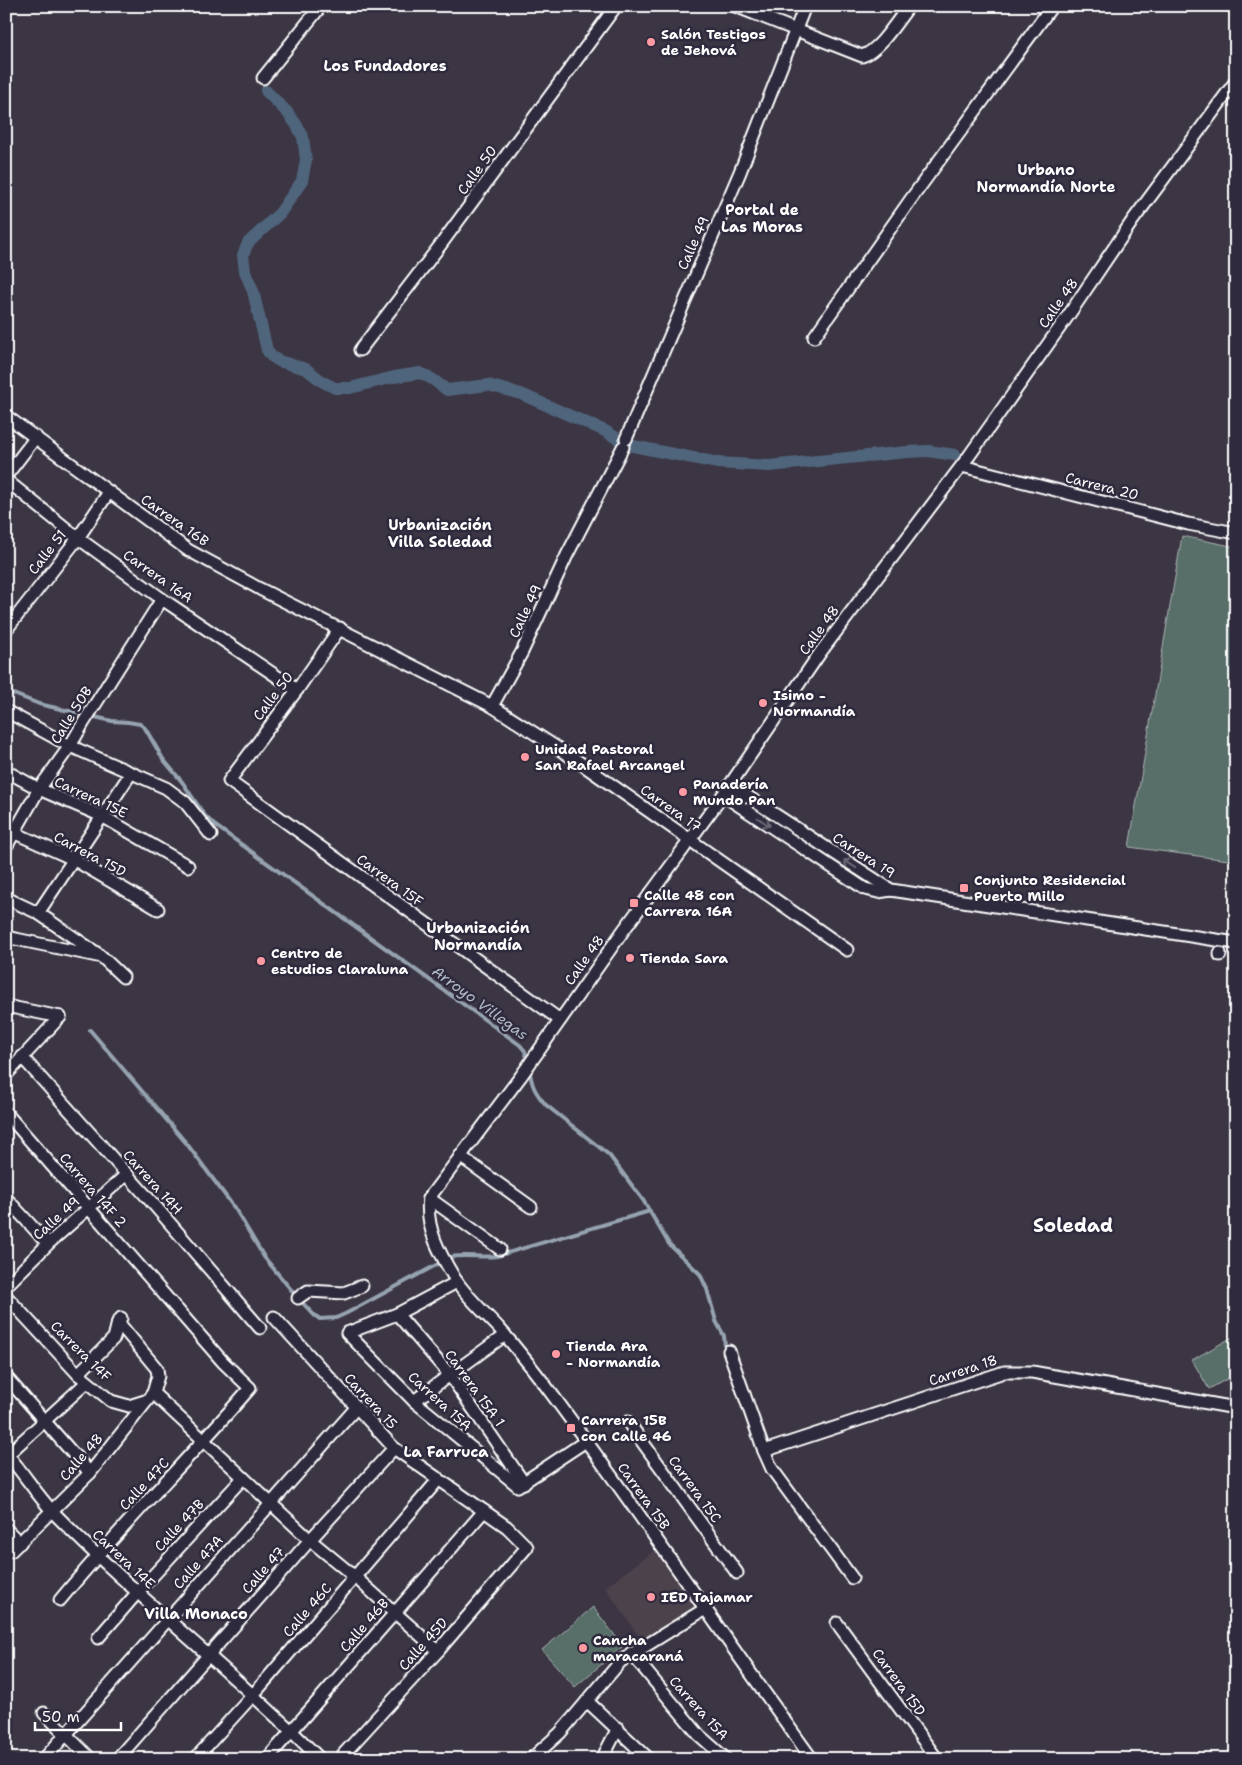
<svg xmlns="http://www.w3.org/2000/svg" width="1242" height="1765" font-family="'Shantell Sans',sans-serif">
<rect width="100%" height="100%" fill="#3c3544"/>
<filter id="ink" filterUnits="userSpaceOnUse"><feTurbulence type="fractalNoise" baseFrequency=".02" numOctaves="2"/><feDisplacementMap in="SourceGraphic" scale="10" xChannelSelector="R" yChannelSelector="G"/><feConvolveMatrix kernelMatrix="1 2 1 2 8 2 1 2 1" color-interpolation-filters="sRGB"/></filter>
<g filter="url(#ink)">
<!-- built -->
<polygon fill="#4c424c" points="654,1551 697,1608 643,1642 605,1587"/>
<!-- green -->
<g fill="#596e68" stroke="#acb6b4">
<polygon points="1182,536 1236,547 1236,861 1129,847"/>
<polygon points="1236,1335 1236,1374 1209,1389 1192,1360"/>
<polygon points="593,1607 623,1646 575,1687 542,1650"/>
</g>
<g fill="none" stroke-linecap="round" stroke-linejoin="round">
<!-- stream -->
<g stroke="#96a3b0" stroke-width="4">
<polyline points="6,691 39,704 112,721 128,722 140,724 145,728 163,759 183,783 205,816 213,824 520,1045 525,1051 528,1061"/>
<path d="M90,1030L187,1144L236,1210L264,1257L298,1298L314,1315L320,1319L336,1318L347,1313L451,1257C466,1254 481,1258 497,1256L650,1211"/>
<path d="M529,1068C532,1086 534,1091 546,1105L609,1155L643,1200L669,1244L700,1274L707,1289L716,1321L724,1336L725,1346"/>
</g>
<!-- canal -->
<polyline stroke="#50657b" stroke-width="12" points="266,91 287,112 296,124 303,137 306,160 302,181 280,213 248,243 243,255 245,271 253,291 267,350 271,356 279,361 306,369 323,382 335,388 350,388 394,377 420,373 432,379 447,390 488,385 521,394 605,431 628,445 718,463 769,466 907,452 928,451 955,455"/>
<!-- minor casing -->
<g stroke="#fff" stroke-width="15">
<g id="minor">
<path d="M735,6L862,56C879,51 897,21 909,6"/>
<polyline points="263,78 321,6"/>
<polyline points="814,337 911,199 1052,6"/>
<polyline points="360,350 442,243 616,6"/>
<polyline points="6,416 188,550 260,589 492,706 576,760 847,950"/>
<polyline points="626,439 740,172 805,6"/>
<polyline points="962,466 1188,524 1236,533"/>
<polyline points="6,476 36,437"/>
<polyline points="6,480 78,538 162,599 297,690"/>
<polyline points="340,628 297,690 229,781 560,1020"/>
<polyline points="6,630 78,538 109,492"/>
<polyline points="492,706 522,652 567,555 623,447"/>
<polyline points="6,711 70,746 166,788 185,802 211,835"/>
<polyline points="6,771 39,789 102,816 188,866"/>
<polyline points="730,785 891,890 1236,943"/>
<polyline points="723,795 865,889 878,892 891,890"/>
<polyline points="6,829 73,859 158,909"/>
<polyline points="6,847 39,789 70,746 84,722 162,599"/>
<polyline points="6,898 38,913 98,954"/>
<polyline points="38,913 131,773"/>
<polyline points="6,937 102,957 123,977"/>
<polyline points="1220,955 1220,953"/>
<polyline points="6,1006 60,1017"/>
<polyline points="22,1057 156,1207 260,1328"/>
<polyline points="6,1075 60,1017"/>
<path d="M6,1113L223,1362L250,1388C188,1460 120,1527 60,1600"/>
<polyline points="460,1156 531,1207"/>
<polyline points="6,1198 48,1244"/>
<polyline points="429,1198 500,1249"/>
<polyline points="457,1282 397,1314 347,1333 414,1401 518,1486 586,1441"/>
<polyline points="6,1286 48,1244 127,1174"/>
<polyline points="6,1296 78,1374 111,1401 129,1406 145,1401"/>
<polyline points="298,1298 308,1291 344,1293 362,1286"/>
<polyline points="397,1314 449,1374 524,1483"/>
<polyline points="274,1317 394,1448 507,1527 527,1547 438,1651 339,1759"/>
<polyline points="729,1351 764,1451 772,1469 852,1578"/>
<polyline points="78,1374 114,1338 118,1322"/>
<polyline points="6,1377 90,1473"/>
<polyline points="153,1393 310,1540 355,1577 438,1651"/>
<polyline points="414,1401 505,1335"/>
<polyline points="628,1422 737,1573"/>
<polyline points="764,1451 1004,1372 1032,1372 1236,1408"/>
<path d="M6,1453C23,1472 36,1494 54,1513C138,1599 235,1673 320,1759"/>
<polyline points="6,1456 87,1382"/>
<polyline points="6,1529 20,1543"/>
<polyline points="11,1551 90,1473 153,1393 158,1376 157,1369 118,1322 121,1318"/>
<polyline points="837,1623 937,1759"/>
<polyline points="98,1638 137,1593 243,1478"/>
<polyline points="631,1653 699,1735 726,1759"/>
<polyline points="587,1701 649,1759"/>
<polyline points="44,1713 91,1759"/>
<polyline points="44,1759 356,1408"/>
<polyline points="117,1759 310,1540 394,1448"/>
<polyline points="195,1759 253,1695 439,1479"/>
<polyline points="267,1759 484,1511"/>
<polyline points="531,1759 560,1733 621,1661 705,1609"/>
<polyline points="602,1759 618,1728"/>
<path d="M812,1759C726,1640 644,1519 557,1401C538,1375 519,1351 498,1327C484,1312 466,1296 455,1279C440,1254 425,1228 429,1198L521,1076L623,931L723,795L820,653L969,456L1070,313L1133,220L1236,81"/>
</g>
</g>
<!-- minor -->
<use href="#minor" stroke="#2f2a3d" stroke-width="11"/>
</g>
<!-- one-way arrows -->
<defs><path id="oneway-shaft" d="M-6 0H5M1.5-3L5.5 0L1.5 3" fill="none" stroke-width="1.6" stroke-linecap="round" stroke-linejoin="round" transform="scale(1.25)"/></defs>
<g stroke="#6d6a77">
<use href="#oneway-shaft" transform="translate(764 822) rotate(34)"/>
<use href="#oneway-shaft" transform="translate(850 864) rotate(-147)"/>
</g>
</g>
<!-- markers -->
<g fill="#ff9aa2" stroke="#2f2a3d" stroke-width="2">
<circle cx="651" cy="42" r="5"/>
<circle cx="763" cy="703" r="5"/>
<circle cx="525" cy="757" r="5"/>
<circle cx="683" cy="792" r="5"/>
<rect x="959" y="883" width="10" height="10" rx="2.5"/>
<rect x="629" y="898" width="10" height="10" rx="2.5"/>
<circle cx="630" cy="958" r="5"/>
<circle cx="261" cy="961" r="5"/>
<circle cx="556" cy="1354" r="5"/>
<rect x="566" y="1423" width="10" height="10" rx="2.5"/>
<circle cx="651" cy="1597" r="5"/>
<circle cx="583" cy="1648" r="5"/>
</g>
<g text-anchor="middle" stroke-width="5" stroke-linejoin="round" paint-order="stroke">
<!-- poi labels -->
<g font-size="14" font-weight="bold" fill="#fff" stroke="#2f2a3d" text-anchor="start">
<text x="661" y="39">Salón Testigos<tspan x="661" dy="16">de Jehová</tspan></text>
<text x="773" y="700">Isimo -<tspan x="773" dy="16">Normandía</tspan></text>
<text x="535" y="754">Unidad Pastoral<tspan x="535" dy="16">San Rafael Arcangel</tspan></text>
<text x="693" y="789">Panadería<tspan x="693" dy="16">Mundo Pan</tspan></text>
<text x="974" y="885">Conjunto Residencial<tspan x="974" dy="16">Puerto Millo</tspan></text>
<text x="644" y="900">Calle 48 con<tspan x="644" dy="16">Carrera 16A</tspan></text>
<text x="271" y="958">Centro de<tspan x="271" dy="16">estudios Claraluna</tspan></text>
<text x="640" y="963">Tienda Sara</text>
<text x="566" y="1351">Tienda Ara<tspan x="566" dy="16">- Normandía</tspan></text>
<text x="581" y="1425">Carrera 15B<tspan x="581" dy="16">con Calle 46</tspan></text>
<text x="661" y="1602">IED Tajamar</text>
<text x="593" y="1645">Cancha<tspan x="593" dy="16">maracaraná</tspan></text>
</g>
<!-- street labels -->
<g font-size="14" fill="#fff" stroke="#2f2a3d">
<text transform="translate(477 170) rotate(-54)" y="5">Calle 50</text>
<text transform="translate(693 243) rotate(-66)" y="5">Calle 49</text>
<text transform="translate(1058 303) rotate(-55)" y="5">Calle 48</text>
<text transform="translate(1102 486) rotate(14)" y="5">Carrera 20</text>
<text transform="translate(175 520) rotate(35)" y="5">Carrera 16B</text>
<text transform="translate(47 552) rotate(-52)" y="5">Calle 51</text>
<text transform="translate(158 576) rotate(35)" y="5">Carrera 16A</text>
<text transform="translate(525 611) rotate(-65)" y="5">Calle 49</text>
<text transform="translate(819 630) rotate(-54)" y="5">Calle 48</text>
<text transform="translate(273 696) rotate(-53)" y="5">Calle 50</text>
<text transform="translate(71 715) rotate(-58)" y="5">Calle 50B</text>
<text transform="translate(91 797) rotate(25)" y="5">Carrera 15E</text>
<text transform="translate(671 808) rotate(35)" y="5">Carrera 17</text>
<text transform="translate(90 854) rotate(28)" y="5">Carrera 15D</text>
<text transform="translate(864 855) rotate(33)" y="5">Carrera 19</text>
<text transform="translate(390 880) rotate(36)" y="5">Carrera 15F</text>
<text transform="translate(584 960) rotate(-55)" y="5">Calle 48</text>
<text transform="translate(153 1182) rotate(48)" y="5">Carrera 14H</text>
<text transform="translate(93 1190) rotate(49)" y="5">Carrera 14F 2</text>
<text transform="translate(56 1218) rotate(-42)" y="5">Calle 49</text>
<text transform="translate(81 1351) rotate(45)" y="5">Carrera 14F</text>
<text transform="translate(963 1370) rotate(-18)" y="5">Carrera 18</text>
<text transform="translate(475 1388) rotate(54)" y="5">Carrera 15A 1</text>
<text transform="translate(371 1401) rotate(47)" y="5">Carrera 15</text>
<text transform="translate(440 1401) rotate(42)" y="5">Carrera 15A</text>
<text transform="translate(81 1457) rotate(-49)" y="5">Calle 48</text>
<text transform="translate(144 1484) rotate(-47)" y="5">Calle 47C</text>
<text transform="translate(695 1489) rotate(54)" y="5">Carrera 15C</text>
<text transform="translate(644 1496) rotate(54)" y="5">Carrera 15B</text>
<text transform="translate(179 1525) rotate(-47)" y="5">Calle 47B</text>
<text transform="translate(124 1559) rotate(43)" y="5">Carrera 14E</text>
<text transform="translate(198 1562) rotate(-48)" y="5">Calle 47A</text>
<text transform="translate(263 1570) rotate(-49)" y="5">Calle 47</text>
<text transform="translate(307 1610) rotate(-49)" y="5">Calle 46C</text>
<text transform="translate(364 1625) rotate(-49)" y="5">Calle 46B</text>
<text transform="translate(423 1644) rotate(-48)" y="5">Calle 45D</text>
<text transform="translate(899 1682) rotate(54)" y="5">Carrera 15D</text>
<text transform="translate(699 1708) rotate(48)" y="5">Carrera 15A</text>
</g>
<!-- neighbourhood labels -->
<g font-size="15" font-weight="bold" fill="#fff" stroke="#2f2a3d">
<text x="385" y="71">Los Fundadores</text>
<text x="1046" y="175">Urbano<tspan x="1046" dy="17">Normandía Norte</tspan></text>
<text x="762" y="215">Portal de<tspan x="762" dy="17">Las Moras</tspan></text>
<text x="440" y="530">Urbanización<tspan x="440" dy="17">Villa Soledad</tspan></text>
<text x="478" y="933">Urbanización<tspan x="478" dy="17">Normandía</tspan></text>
<text x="446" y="1457">La Farruca</text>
<text x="196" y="1619">Villa Monaco</text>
</g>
<!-- water labels -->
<g font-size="15" font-style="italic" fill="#b0bac4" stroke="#2f2a3d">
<text transform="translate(480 1003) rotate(36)" y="5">Arroyo Villegas</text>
</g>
<!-- district labels -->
<g font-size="19" font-weight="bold" fill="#fff" stroke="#2f2a3d">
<text x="1073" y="1232">Soledad</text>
</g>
</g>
<!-- margin -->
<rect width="1242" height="1765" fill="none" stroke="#2f2a3d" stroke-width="25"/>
<rect x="12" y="12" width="1217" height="1740" fill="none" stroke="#fff" stroke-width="2" filter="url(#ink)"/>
<!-- scale -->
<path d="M35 1722v8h86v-8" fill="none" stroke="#ffffff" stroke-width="2.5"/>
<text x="42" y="1722" font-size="15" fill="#ffffff" stroke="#2f2a3d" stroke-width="4" paint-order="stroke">50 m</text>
</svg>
